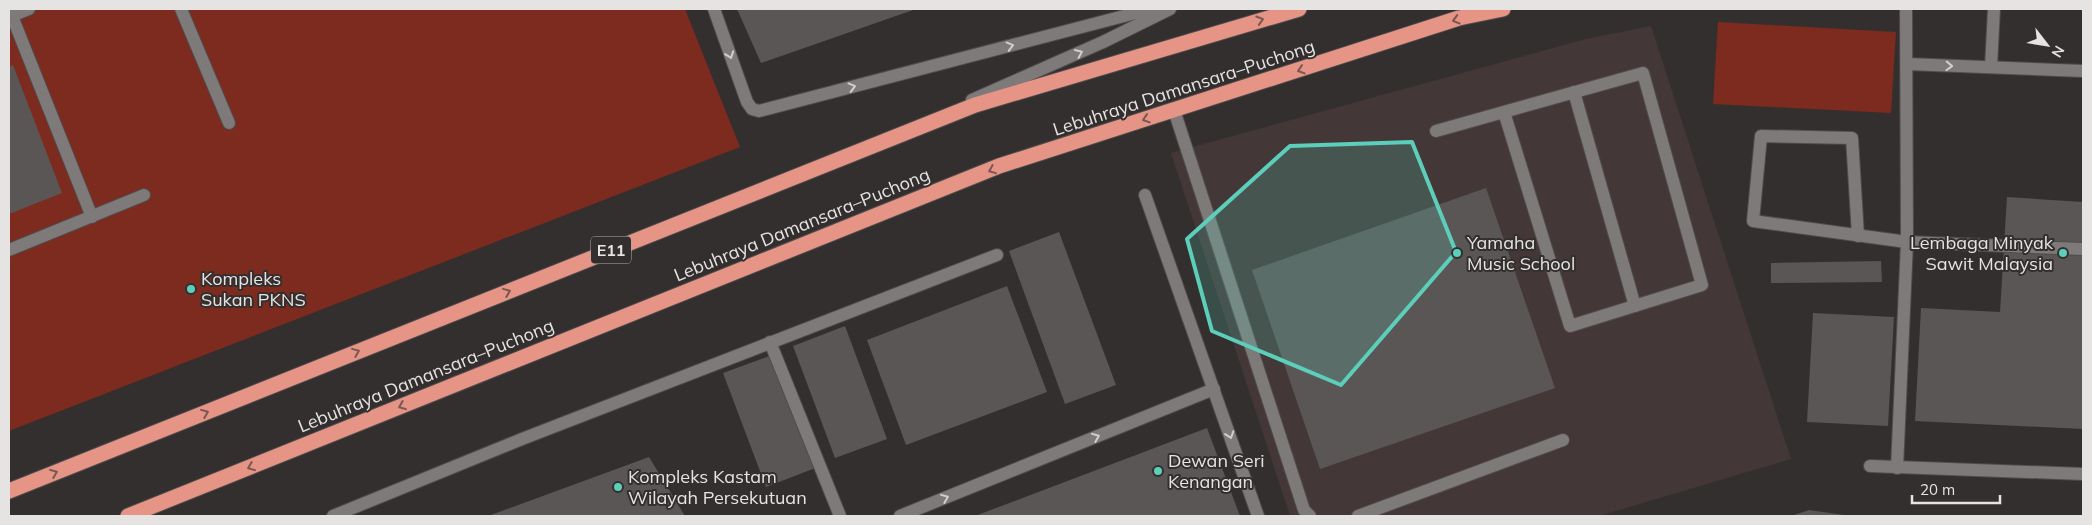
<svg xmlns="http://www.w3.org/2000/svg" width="2092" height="525" font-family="Mulish,sans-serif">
<rect width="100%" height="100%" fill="#332f2e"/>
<!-- built -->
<polygon fill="#433837" points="1651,26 1791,459 1599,516 1290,516 1171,153 1586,39"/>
<!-- green -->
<g fill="#7d2a1f">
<polygon points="9,9 685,9 740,147 9,431"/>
<polygon points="1718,22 1896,32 1891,113 1713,104"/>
</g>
<!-- building -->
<g fill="#5a5656">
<polygon points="737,9 916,9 761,63"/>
<polygon points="13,65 62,193 9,214 9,67"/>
<polygon points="1486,188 1555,388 1320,469 1252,270"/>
<polygon points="2007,197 2083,202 2083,429 1915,421 1921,308 2000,312"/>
<polygon points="1059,232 1116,385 1065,404 1009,251"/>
<polygon points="1881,261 1882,282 1771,283 1771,263"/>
<polygon points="1007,286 1047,392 906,445 867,340"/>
<polygon points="1813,313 1894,317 1888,426 1807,422"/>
<polygon points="845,326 887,439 835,458 793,346"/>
<polygon points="775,354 818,467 766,487 723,373"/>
<polygon points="1207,428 1240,516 975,516"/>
<polygon points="649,457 685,516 488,516"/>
<polygon points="1809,510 1844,515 1844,516 1791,516"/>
</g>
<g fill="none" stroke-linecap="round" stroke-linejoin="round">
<!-- minor casing -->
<g stroke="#504c4c" stroke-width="14">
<g id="minor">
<polyline points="181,9 229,123"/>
<polyline points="714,9 747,102 752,109 759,111 1151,9"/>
<polyline points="12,16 92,217"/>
<polyline points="9,17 29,9"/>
<polyline points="1907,64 2083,71"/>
<polyline points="1991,67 1994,9"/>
<polyline points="1574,92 1635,306"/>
<polyline points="972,100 1103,42 1170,9"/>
<polyline points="1174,110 1304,510 1310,516"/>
<polyline points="1436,131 1643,73 1702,285 1570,326 1504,112"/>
<polyline points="1145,195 1258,516"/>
<polyline points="1858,236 1852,138 1761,136 1753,221 1907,242 2083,249"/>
<polyline points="9,250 144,195"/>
<polyline points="770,342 840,516"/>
<polyline points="1870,466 2083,474"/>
<polyline points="1897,468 1907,242 1906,9"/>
<polyline points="333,516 522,439 997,255"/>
<polyline points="900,516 1214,389"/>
<polyline points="1358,516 1563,440"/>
</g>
</g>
<!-- highway casing -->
<g stroke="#504c4c" stroke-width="17">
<g id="highway">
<polyline points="9,491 975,105 1299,9"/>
<polyline points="128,516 999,166 1459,18 1503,9"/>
</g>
</g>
<!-- minor -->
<use href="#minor" stroke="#7e7a79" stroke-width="12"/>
<!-- highway -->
<use href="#highway" stroke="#e59486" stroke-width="15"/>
</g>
<!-- one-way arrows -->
<defs><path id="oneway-chevron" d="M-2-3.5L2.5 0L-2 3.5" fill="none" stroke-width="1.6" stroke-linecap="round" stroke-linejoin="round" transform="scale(1.25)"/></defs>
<g stroke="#7a5751">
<use href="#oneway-chevron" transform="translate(1260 20) rotate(-17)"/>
<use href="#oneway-chevron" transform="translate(1456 20) rotate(164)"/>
<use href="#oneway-chevron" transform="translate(1301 70) rotate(162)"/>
<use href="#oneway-chevron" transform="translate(1146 119) rotate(162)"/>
<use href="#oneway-chevron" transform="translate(992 170) rotate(158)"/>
<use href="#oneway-chevron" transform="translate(507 292) rotate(-22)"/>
<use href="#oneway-chevron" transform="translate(356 352) rotate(-22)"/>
<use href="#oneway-chevron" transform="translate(402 406) rotate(158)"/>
<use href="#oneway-chevron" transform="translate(205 413) rotate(-22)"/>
<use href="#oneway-chevron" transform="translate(251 467) rotate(158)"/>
<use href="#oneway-chevron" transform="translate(54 473) rotate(-22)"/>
</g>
<g stroke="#d1cfce">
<use href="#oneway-chevron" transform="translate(1010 46) rotate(-15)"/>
<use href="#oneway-chevron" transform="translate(1079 53) rotate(-24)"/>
<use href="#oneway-chevron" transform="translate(730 55) rotate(70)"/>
<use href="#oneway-chevron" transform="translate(1949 66) rotate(2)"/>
<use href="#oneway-chevron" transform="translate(852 87) rotate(-15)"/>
<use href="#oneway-chevron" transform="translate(1230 435) rotate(71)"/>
<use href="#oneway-chevron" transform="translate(1096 437) rotate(-22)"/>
<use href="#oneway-chevron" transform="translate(945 498) rotate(-22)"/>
</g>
<!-- marked area -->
<path fill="#5cceba" fill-opacity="0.2" stroke="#5cceba" stroke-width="4" stroke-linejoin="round" d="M1412,142L1456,252L1341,385L1212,331L1187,239L1290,146Z"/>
<!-- markers -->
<g fill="#5cceba" stroke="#332f2e" stroke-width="2">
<circle cx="1457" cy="253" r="5"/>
<circle cx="2063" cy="253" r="5"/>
<circle cx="191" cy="289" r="5"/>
<circle cx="1158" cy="471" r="5"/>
<circle cx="618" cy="487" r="5"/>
</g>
<g text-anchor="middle" stroke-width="4" stroke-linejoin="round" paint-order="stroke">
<!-- shield labels -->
<rect fill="#332f2e" stroke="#b0aead" stroke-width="1" x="591" y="236.5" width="40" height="27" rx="4"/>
<g font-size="16" font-weight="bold" fill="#e6e4e3">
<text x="611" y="256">E11</text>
</g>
<!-- street labels -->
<g font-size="18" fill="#e6e4e3" stroke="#332f2e">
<text transform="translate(1184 88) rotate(-18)" y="6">Lebuhraya Damansara–Puchong</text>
<text transform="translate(802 225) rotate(-22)" y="6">Lebuhraya Damansara–Puchong</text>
<text transform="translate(426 376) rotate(-22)" y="6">Lebuhraya Damansara–Puchong</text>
</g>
<!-- poi labels -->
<g font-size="18" fill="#e6e4e3" stroke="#332f2e" text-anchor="start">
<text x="1467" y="249">Yamaha<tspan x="1467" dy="21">Music School</tspan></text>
<text x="2053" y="249" text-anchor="end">Lembaga Minyak<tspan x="2053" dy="21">Sawit Malaysia</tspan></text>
<text x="201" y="285">Kompleks<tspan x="201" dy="21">Sukan PKNS</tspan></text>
<text x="1168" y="467">Dewan Seri<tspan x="1168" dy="21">Kenangan</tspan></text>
<text x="628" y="483">Kompleks Kastam<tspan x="628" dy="21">Wilayah Persekutuan</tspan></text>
</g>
</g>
<!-- border -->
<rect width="2092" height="525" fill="none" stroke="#e6e4e3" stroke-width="20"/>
<!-- north arrow -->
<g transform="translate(2047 45) rotate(121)" stroke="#332f2e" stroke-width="4" paint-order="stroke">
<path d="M0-4L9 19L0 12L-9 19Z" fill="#e6e4e3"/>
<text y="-8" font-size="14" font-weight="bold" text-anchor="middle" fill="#e6e4e3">N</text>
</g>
<!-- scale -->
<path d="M1912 495v8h88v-8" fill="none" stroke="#e6e4e3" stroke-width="2.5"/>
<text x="1920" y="495" font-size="15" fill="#e6e4e3" stroke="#332f2e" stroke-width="4" paint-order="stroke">20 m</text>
</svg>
